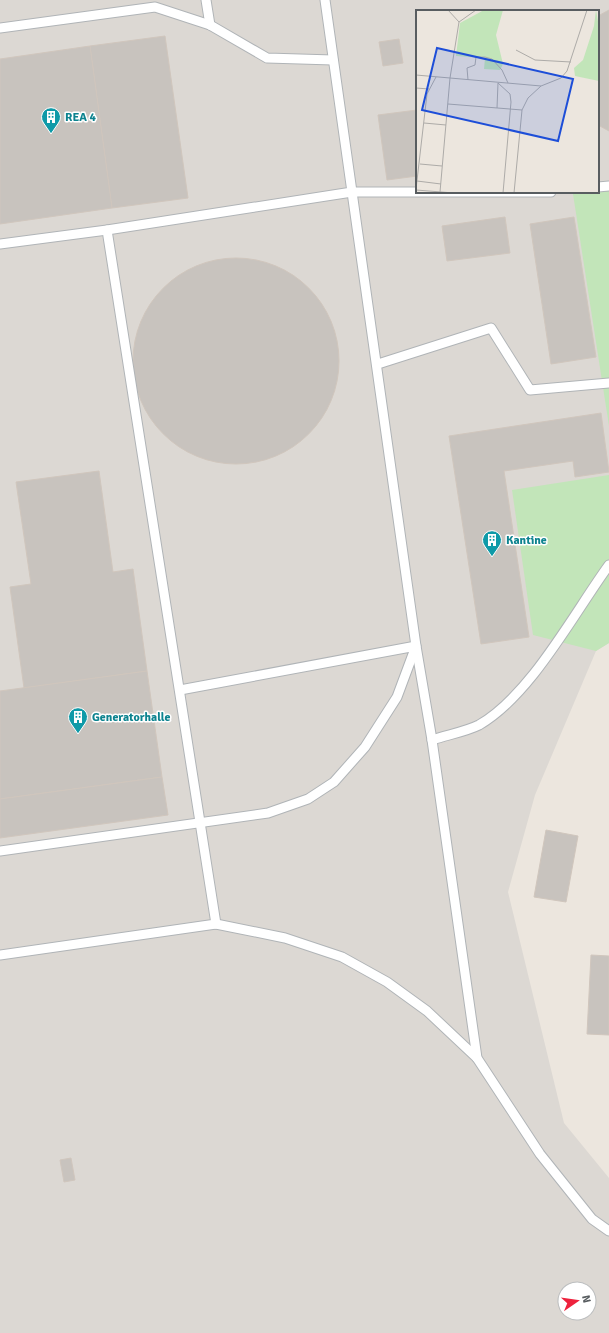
<svg xmlns="http://www.w3.org/2000/svg" width="609" height="1333" font-family="Signika,sans-serif">
<rect width="100%" height="100%" fill="#ece6de"/>
<!-- industrial -->
<path fill="#dcd8d3" fill-rule="evenodd" d="M0,0H609V643L596,651L535,795L508,892L564,1123L609,1178V1333H0ZM417,11H598V192H417ZM565,1289H589V1313H565Z"/>
<!-- green -->
<g fill="#c2e5b9">
<polygon points="609,190 609,426 573,194"/>
<polygon points="609,475 609,643 596,651 533,635 512,490"/>
</g>
<!-- building -->
<g fill="#c8c3be" stroke="#d0c6bd">
<polygon points="609,10 609,131 598,125 598,16"/>
<polygon points="165,36 188,198 112,208 90,46"/>
<polygon points="399,39 403,63 383,66 379,42"/>
<polygon points="90,46 112,208 0,224 0,59"/>
<polygon points="417,110 417,176 387,180 378,115"/>
<polygon points="505,217 510,253 447,261 442,226"/>
<polygon points="574,217 596,357 551,364 530,224"/>
<circle cx="236" cy="361" r="103"/>
<polygon points="601,413 609,472 575,477 573,461 504,471 529,637 481,644 449,436"/>
<polygon points="99,471 113,572 133,569 147,671 24,688 10,587 31,584 16,482"/>
<polygon points="147,671 162,777 0,799 0,691"/>
<polygon points="162,777 168,815 0,838 0,799"/>
<polygon points="546,830 578,836 566,902 534,897"/>
<polygon points="591,955 609,956 609,1035 587,1034"/>
<polygon points="71,1158 75,1180 64,1182 60,1160"/>
</g>
<g fill="none" stroke-linecap="round" stroke-linejoin="round">
<!-- lane casing -->
<g stroke="#b0b4b7" stroke-width="11">
<g id="lane">
<polyline points="206,0 210,25"/>
<polyline points="0,28 155,7 210,25 267,58 333,60"/>
<polyline points="598,187 609,186"/>
<polyline points="551,192 352,192 416,646 432,740 477,1058 540,1154 592,1219 609,1231"/>
<polyline points="107,230 216,924"/>
<polyline points="0,244 107,230 352,192 325,0"/>
<polyline points="378,364 491,328 530,390 609,383"/>
<path d="M432,740C446,735 465,732 479,725C531,695 574,613 609,565"/>
<polyline points="0,851 268,813 308,799 334,782 365,747 397,697 416,646 180,690"/>
<polyline points="0,955 216,924 285,938 342,957 387,982 427,1011 477,1058"/>
</g>
</g>
<!-- lane -->
<use href="#lane" stroke="#fff" stroke-width="9"/>
</g>
<!-- icons -->
<defs>
<g id="building-pin" transform="scale(1)"><path d="M0 17L-7.5 6A9.5 9.5 0 1 1 7.5 6Z" fill="#0f9aa8" stroke="#fff"/><path d="M-4-6H4V6H1V3H-1V6H-4ZM-2.5-4.3h1.7v1.8h-1.7ZM.8-4.3h1.7v1.8H.8ZM-2.5-1h1.7V.8h-1.7ZM.8-1h1.7V.8H.8Z" fill="#fff"/></g>
</defs>
<g fill-rule="evenodd">
<use href="#building-pin" x="51" y="117"/>
<use href="#building-pin" x="492" y="540"/>
<use href="#building-pin" x="78" y="717"/>
</g>
<g text-anchor="middle" stroke-width="3" stroke-linejoin="round" paint-order="stroke">
<!-- culture labels -->
<g font-size="12" font-weight="bold" fill="#0d838f" stroke="#fff" text-anchor="start">
<text x="65" y="121">REA 4</text>
<text x="506" y="544">Kantine</text>
<text x="92" y="721">Generatorhalle</text>
</g>
</g>
<!-- overview -->
<g transform="translate(416 10)">
<rect width="183" height="183" fill="#ece6de"/>
<path d="M68,0H87L80,25L87,54L84,60L68,59L69,48L40,46L44,13ZM180,0L183,17V71L159,66L158,58L167,50L178,16Z" fill="#c2e5b9"/>
<path fill="none" stroke="#adaba8" stroke-width="1" d="M32,0L43,12M60,0L43,12L34,68L125,76L145,68L151,61L171,0M100,40L119,50L155,52M0,65L34,68L24,182M52,70L51,58L59,55L60,47H69L76,49L86,60L92,73M0,78L13,79M32,94L106,100M81,98L82,73L94,84L95,92L87,183M8,113L30,115M4,154L26,156M1,171L25,174M0,179L11,84L20,67M0,180L38,183M98,183L106,100L112,88L125,76"/>
<path fill="#1d4ed8" fill-opacity="0.15" stroke="#1d4ed8" stroke-width="2" d="M21,38L157,69L142,131L6,100Z"/>
<rect width="183" height="183" fill="none" stroke="#585d60" stroke-width="2"/>
</g>
<!-- north arrow -->
<g transform="translate(577 1301) rotate(77)"><circle r="19" fill="#ffffff" stroke="#bcbebf"/>
<path d="M0-3L7 15L0 10L-7 15Z" fill="#ee223d"/>
<text y="-6" font-size="11" font-weight="bold" text-anchor="middle" fill="#585d60">N</text>
</g>
</svg>
